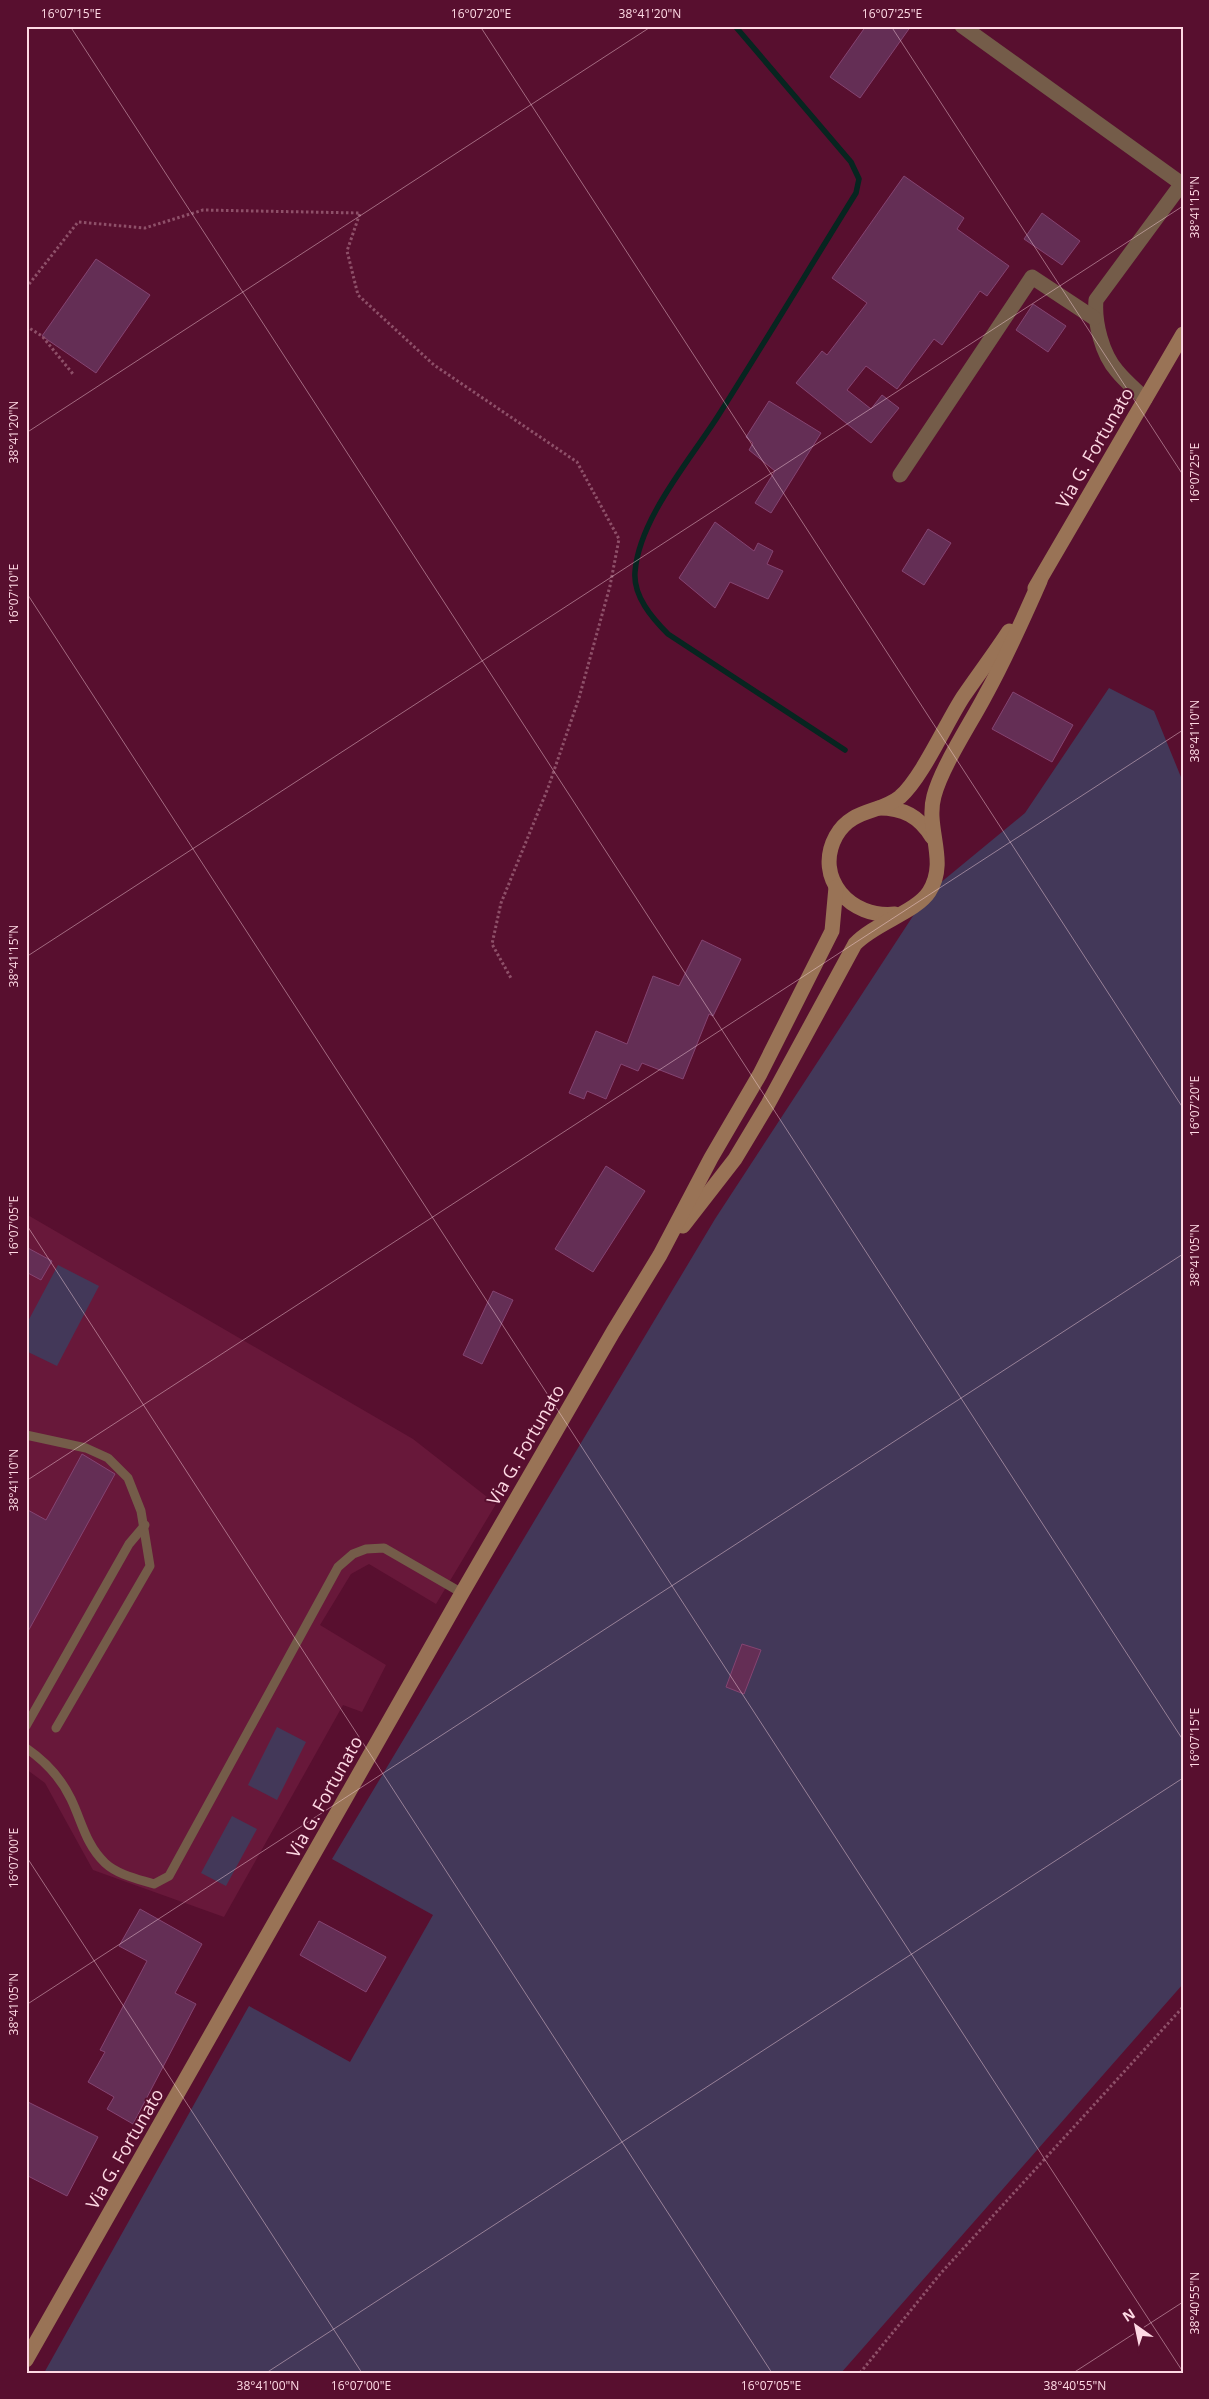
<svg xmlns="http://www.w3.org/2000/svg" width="1209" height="2399" font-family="'Open Sans',sans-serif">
<rect width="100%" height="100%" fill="#580f2f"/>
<!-- built -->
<polygon fill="#68183a" points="26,1214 413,1439 496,1504 436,1604 369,1564 351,1574 320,1625 386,1665 362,1712 343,1705 224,1917 93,1870 45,1783 26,1769"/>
<!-- green -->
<g fill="#433859">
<polygon points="1109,688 1154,711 1183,782 1183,1984 841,2373 44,2373 249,2006 350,2062 433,1915 332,1859 715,1219 928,893 1025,813"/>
<polygon points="58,1265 99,1286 57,1366 26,1351 26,1325"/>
<polygon points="277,1727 306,1742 277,1800 248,1785"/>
<polygon points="232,1816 257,1829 226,1886 201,1873"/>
</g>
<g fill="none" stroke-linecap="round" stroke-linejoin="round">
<!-- stream -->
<path stroke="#072520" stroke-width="5.5" d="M735,26L851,162L859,179L856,193C810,267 765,342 718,416C690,460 639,519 635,572C633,596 652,618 668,634L845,750"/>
</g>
<!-- building -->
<g fill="#642e55" stroke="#854472">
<polygon points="866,26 911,26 860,98 830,77"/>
<polygon points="904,176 964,218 957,229 1009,266 987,296 980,291 942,345 934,339 897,389 866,366 847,390 871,409 882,395 899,408 871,443 796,383 822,351 827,355 867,303 832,278"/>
<polygon points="1042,213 1080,241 1062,265 1024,239"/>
<polygon points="96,259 150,295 96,373 42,336"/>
<polygon points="1033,304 1066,326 1048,352 1016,330"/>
<polygon points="769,401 821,433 771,513 755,503 775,471 749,450 753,443 746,437"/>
<polygon points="715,522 754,551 758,543 773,551 767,564 783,571 768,599 730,582 715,608 679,578"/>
<polygon points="928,529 951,543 924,585 902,571"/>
<polygon points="1013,692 1073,725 1052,762 992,729"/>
<polygon points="702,940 741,959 713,1016 709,1014 683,1079 642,1063 638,1071 621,1064 606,1099 587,1091 584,1099 569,1093 596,1031 627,1044 653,976 679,986"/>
<polygon points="606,1166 645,1191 593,1272 555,1249"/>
<polygon points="26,1247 52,1261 41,1280 26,1272"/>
<polygon points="493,1291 513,1300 482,1364 463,1355"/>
<polygon points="82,1454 115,1474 26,1635 26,1509 46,1520"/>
<polygon points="742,1644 761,1650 744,1694 726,1687"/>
<polygon points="140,1909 202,1944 175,1993 196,2004 133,2124 107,2109 114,2097 88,2082 105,2052 100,2050 147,1961 119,1946"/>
<polygon points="319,1921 386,1957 366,1992 300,1955"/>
<polygon points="26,2101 98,2137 67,2196 26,2175"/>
</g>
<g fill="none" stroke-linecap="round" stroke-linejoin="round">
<!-- path -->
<g stroke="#8e5069" stroke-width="3" stroke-dasharray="2.5 2.5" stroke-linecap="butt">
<polyline points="26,288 78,222 145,228 203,210 360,213 347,251 358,295 434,365 577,462 619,539 610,586 579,698 548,788 501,903 492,944 512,980"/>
<polyline points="26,326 42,336 73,374"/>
<polyline points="860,2373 941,2273 1183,2007"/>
</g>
<!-- lane -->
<g stroke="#745c49" stroke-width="9">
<polyline points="26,1435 86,1448 108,1458 128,1478 141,1511 150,1566 56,1728"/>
<polyline points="26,1726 129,1544 145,1525"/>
<path d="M26,1748C45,1761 61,1778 71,1799C82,1822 86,1845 105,1863C118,1875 138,1879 154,1884L169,1876L338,1567L353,1554L366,1549L384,1548L462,1593"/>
</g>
<!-- street -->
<g stroke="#745c49" stroke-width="15">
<polyline points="962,26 1182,184"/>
<path d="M1145,399C1136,390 1125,381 1117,371C1102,354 1094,322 1096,300L1183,182"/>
<polyline points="900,475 1032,277 1094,318"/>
</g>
<!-- secondary -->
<g stroke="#997356" stroke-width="15">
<polyline points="1035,588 1183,334"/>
<path d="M879,808C903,808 919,816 932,837"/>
<path d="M895,914C851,919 813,878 836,836C852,808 879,814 900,797C922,778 946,723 963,697C978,675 994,654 1009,631"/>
<path d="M683,1226L735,1159L768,1104L855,944C875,923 916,912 929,892C949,861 925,829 934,796C942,766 971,723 986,694C1006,658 1023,619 1040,581"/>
<polyline points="26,2360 462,1593 613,1332 660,1255 711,1158 760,1074 832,931 836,887"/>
</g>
</g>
<!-- ticks -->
<path fill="none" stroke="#fed9e4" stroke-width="1" stroke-opacity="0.45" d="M70,26L1183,1740M480,26L1183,1108M891,26L1183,475M26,433L652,26M26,592L1183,2372M26,957L1183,206M26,1224L772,2373M26,1481L1183,730M26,1856L362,2373M26,2005L1183,1254M266,2373L1183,1778M1073,2373L1183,2302"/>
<g text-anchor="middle" stroke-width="4" stroke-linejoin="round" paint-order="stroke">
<!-- street labels -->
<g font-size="18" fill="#fed9e4" stroke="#580f2f">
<text transform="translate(1095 448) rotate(-60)" y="6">Via G. Fortunato</text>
<text transform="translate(526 1445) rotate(-60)" y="6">Via G. Fortunato</text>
<text transform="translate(325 1797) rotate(-61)" y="6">Via G. Fortunato</text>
<text transform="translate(125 2149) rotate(-60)" y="6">Via G. Fortunato</text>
</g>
</g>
<!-- border -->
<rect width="1209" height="2399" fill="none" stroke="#580f2f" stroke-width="55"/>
<!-- north arrow -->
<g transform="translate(1136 2326) rotate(327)" stroke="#580f2f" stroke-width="4" paint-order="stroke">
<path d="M0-4L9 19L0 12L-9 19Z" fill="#fed9e4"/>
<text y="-8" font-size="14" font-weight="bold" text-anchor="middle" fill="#fed9e4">N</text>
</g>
<rect x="28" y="28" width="1154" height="2344" fill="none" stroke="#fed9e4" stroke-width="2"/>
<g font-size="12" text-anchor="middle" fill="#fed9e4">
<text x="71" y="18">16°07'15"E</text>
<text x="481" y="18">16°07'20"E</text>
<text x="650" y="18">38°41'20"N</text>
<text x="892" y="18">16°07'25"E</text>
<text transform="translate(1195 207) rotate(-90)" y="4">38°41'15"N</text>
<text transform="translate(14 432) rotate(-90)" y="4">38°41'20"N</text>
<text transform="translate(1195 473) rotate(-90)" y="4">16°07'25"E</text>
<text transform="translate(14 594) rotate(-90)" y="4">16°07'10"E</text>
<text transform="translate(1195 731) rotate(-90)" y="4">38°41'10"N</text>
<text transform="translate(14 956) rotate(-90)" y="4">38°41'15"N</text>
<text transform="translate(1195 1106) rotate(-90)" y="4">16°07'20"E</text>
<text transform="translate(14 1226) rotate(-90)" y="4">16°07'05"E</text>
<text transform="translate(1195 1255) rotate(-90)" y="4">38°41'05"N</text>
<text transform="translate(14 1480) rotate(-90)" y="4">38°41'10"N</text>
<text transform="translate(1195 1738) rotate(-90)" y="4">16°07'15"E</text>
<text transform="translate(14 1858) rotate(-90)" y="4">16°07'00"E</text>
<text transform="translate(14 2004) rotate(-90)" y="4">38°41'05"N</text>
<text transform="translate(1195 2303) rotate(-90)" y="4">38°40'55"N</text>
<text x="268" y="2390">38°41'00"N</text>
<text x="361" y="2390">16°07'00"E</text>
<text x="771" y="2390">16°07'05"E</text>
<text x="1075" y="2390">38°40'55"N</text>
</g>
</svg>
